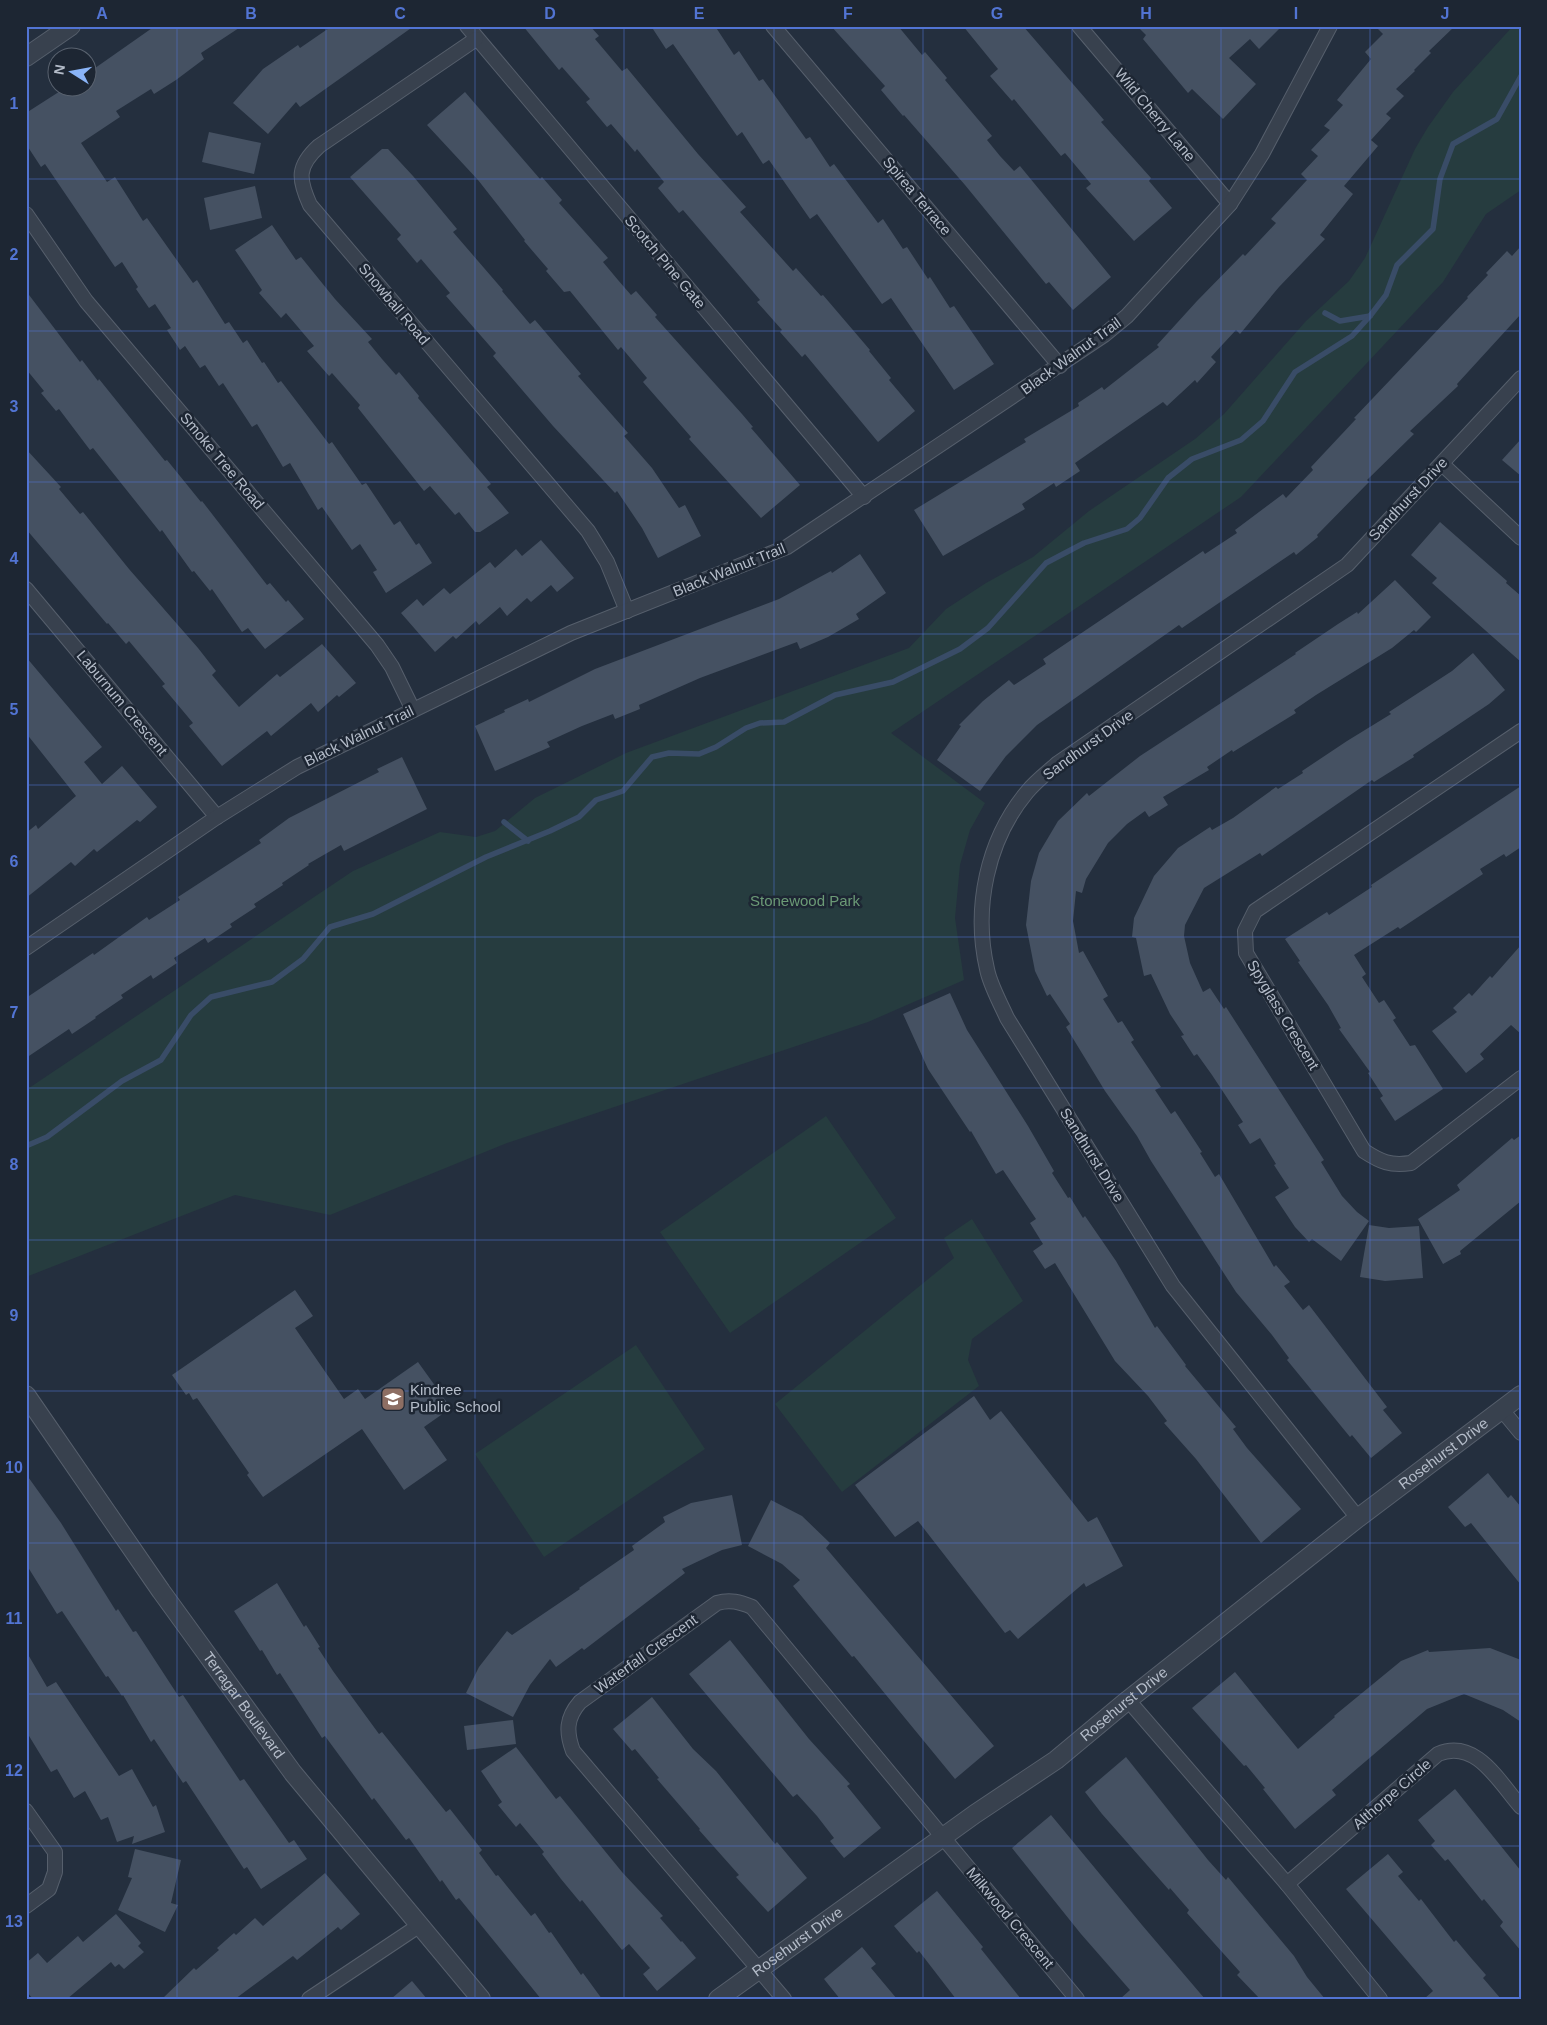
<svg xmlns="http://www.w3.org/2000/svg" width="1547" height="2025" font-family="Helvetica,sans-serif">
<rect width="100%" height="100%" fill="#242f3e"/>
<!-- green -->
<g fill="#263c3f">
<polygon points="1513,26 1521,26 1521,190 1486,214 1443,282 1241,497 891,733 985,803 970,830 960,865 955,918 964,980 868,1022 507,1143 330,1215 235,1195 26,1277 26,1090 353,871 440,832 476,837 495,831 535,798 626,753 909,648 946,609 986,583 1033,557 1089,511 1195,439 1224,414 1306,321 1349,281 1365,258 1415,149 1428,127 1453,92"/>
<polygon points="826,1116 896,1218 730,1333 660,1232"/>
<polygon points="972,1219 1023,1301 972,1339 968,1360 979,1386 842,1492 775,1404 954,1258 944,1238"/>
<polygon points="636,1345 705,1449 544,1557 475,1454"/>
</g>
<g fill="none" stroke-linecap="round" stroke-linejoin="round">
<!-- stream -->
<g stroke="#394c67" stroke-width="5.5">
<polyline points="1325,313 1340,321 1370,316"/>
<polyline points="504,822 528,841"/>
<polyline points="26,1146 47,1137 122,1081 161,1060 191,1015 211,997 272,982 303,959 330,927 373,914 486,857 550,831 579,817 596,800 623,791 652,757 669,753 699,754 716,747 746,728 760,723 784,722 835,695 893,682 960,649 988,628 1046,563 1084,543 1127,529 1140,518 1168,478 1192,459 1241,440 1263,421 1295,372 1352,336 1370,316 1386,295 1397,265 1433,229 1440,179 1453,144 1497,119 1521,76"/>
</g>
</g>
<!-- building -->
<g fill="#455162">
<polygon points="155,26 242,26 201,53 204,59 176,80 154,94 151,89 116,111 120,117 81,143 107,182 115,177 143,221 147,218 193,283 197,280 225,324 229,322 243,343 247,340 262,363 264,362 278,383 281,381 329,444 332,442 362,485 366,483 394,525 400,521 416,545 419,543 432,563 386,593 373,572 377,570 360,544 352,550 322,507 318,510 290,463 283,467 257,424 252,427 223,383 219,386 205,365 200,368 185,346 180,350 167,330 171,328 155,304 149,308 136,289 138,287 122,262 115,267 45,164 41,167 26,144 26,113 65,88 88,88 88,73"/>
<polygon points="332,26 414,26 300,107 296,102 268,134 233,103 263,69 298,45 300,48"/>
<polygon points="523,26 590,26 599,36 595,39 622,71 627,68 698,154 746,207 740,212 793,271 796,268 821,296 823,295 870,350 869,351 891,378 889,380 915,411 878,442 805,354 802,357 780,332 782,330 757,302 760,300 683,210 679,213 658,188 664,182 637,149 635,152 611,124 607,127 586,102 590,99 562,67 559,70"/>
<polygon points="651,26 715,26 734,55 739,51 759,81 763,79 806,139 810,137 830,167 834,164 878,223 883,219 903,249 907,247 928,279 930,277 950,308 954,306 994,364 954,390 891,298 882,304 817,214 810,219 769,160 763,164 742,132 737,136 673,44 666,49"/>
<polygon points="831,26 898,26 922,55 925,52 947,78 945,80 992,136 987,140 1000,156 1014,171 1020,166 1111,277 1073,310 1049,282 1046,284 965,185 904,115 903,116 881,90 885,86"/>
<polygon points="963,26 1023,26 1104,120 1101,122 1151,178 1149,181 1172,208 1134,241 1086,188 1091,184 1065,153 1061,156 1014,99 1012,101 990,76 998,69"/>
<polygon points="1137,26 1282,26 1259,49 1250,39 1229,58 1256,84 1223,119 1192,89 1188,93 1143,39 1146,35"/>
<polygon points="1375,26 1455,26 1429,51 1431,53 1414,70 1415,71 1396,89 1404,96 1386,114 1391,118 1371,140 1378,146 1344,186 1353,194 1320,235 1325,239 1279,287 1240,334 1236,330 1211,357 1216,362 1197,383 1195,380 1167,406 1163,402 1075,463 1080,471 1056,487 1054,483 1022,504 1025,509 943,556 914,510 1026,442 1024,439 1079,406 1078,403 1102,387 1104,390 1159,347 1157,345 1197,301 1243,254 1245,256 1276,223 1271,219 1307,180 1301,174 1318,156 1311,150 1330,130 1324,126 1343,105 1337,100 1371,59 1365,52 1383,34"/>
<polygon points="465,92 540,179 542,177 562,200 559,203 608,258 603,262 618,280 631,295 636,291 657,315 655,317 742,414 753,427 751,428 800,485 761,518 689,439 691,437 643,382 647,378 621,347 618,350 570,291 564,292 546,271 548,269 524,241 525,240 478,180 427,125"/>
<polygon points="209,132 261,143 254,174 202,162"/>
<polygon points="382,149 388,149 413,176 457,229 453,232 503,290 502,291 530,324 535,320 581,374 578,376 628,433 624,436 652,468 679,508 685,505 701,536 658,558 642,528 617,491 615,493 553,426 493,356 496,353 446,296 450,293 421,259 417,263 397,239 401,235 350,177"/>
<polygon points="255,186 262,218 210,230 204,198"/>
<polygon points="272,225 296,260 301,257 335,299 372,339 368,342 382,359 396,375 399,372 419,396 418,398 491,484 487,487 509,513 480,532 475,532 459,512 455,515 430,486 424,491 358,408 360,405 332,373 329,376 307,351 314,346 286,313 281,318 259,293 262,290 235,250"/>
<polygon points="1521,246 1521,314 1457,384 1458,386 1410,431 1414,434 1367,480 1369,482 1317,535 1318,537 1296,555 1294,552 1182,628 1179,625 1037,725 1006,756 980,791 937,760 961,726 959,725 983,701 1009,680 1014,685 1046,664 1043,659 1203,551 1205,554 1237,533 1235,530 1283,494 1286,498 1313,470 1311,467 1356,419 1354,418 1468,298 1467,297 1488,275 1486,273 1507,251 1512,256"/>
<polygon points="26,291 80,362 82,360 98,381 99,379 165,461 167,460 201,502 202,501 267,585 270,583 286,602 288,600 304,619 265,649 248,628 242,632 212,589 210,591 194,571 192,572 162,530 160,532 93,448 90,450 59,409 56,411 41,393 44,391 26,369"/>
<polygon points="1521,439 1521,476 1502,460"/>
<polygon points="26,449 61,487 59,489 80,514 83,512 129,569 198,648 216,671 212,675 239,707 277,674 280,677 322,644 356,683 339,697 337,695 318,712 311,703 271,736 267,731 222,766 189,726 193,723 162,686 165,684 129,641 126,644 108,623 107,624 26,529"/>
<polygon points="1440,522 1507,581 1506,583 1521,596 1521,662 1432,583 1437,578 1411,555"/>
<polygon points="541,540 574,578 557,592 551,585 531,602 527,598 507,616 500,607 479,625 476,621 456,639 453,636 435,652 401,613 417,599 423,606 444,588 450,594 490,562 495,568 516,549 522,556"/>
<polygon points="860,554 886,593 856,614 859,619 828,637 800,649 797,642 700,678 639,705 640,709 615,719 613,714 582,726 547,742 550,747 495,771 475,726 505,712 504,710 528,699 529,702 595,669 779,599 831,571 832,573"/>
<polygon points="1395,580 1431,617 1416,632 1414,630 1392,648 1316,695 1294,710 1296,713 1233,752 1232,750 1207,767 1209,770 1163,797 1168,805 1149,817 1145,811 1127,824 1108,843 1086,879 1082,893 1076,891 1073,921 1079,953 1083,951 1108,996 1103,999 1118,1023 1122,1021 1134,1040 1131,1042 1161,1087 1155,1090 1171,1114 1175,1111 1202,1152 1200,1153 1215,1177 1219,1174 1274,1267 1276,1265 1290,1282 1284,1286 1303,1310 1309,1305 1387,1407 1383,1410 1402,1433 1371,1458 1352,1435 1350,1437 1287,1360 1289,1358 1272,1335 1236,1292 1151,1161 1137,1136 1105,1091 1066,1027 1070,1024 1050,994 1047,996 1035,971 1026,925 1031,881 1039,853 1058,821 1087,793 1089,796 1140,756 1296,654 1295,653 1338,624 1357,612 1358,614"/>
<polygon points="1473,653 1505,690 1489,704 1413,755 1414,757 1374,782 1372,780 1262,856 1260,853 1204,888 1185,925 1184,936 1190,963 1203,992 1210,988 1224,1009 1226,1007 1324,1160 1321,1162 1342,1196 1357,1212 1369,1221 1341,1261 1312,1239 1309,1242 1295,1227 1275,1197 1289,1188 1274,1165 1276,1164 1260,1138 1250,1144 1238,1125 1243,1122 1212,1075 1197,1054 1194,1056 1181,1036 1184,1035 1170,1014 1151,974 1144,976 1136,938 1132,937 1134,918 1154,876 1178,848 1210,827 1212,830 1233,818 1276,787 1278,789 1303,773 1302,771 1347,741 1391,714 1389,712 1452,671"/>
<polygon points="26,657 102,747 84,762 102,784 122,766 157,807 140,822 137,820 97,852 94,849 75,866 71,862 26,898 26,833 36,825 38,829 76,796 26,733"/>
<polygon points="402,757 427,809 344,851 341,845 308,864 309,865 282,883 283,885 254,904 256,907 230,924 232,927 208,943 205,938 174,958 177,963 153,979 151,975 121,995 123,998 95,1017 96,1018 72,1034 69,1029 26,1058 26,998 93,953 94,955 147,917 149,920 180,900 178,897 261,843 259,840 289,818 379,772 377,769"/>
<polygon points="1521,786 1521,847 1506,857 1504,854 1480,869 1483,874 1400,929 1398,927 1354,955 1366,974 1362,977 1379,1003 1384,1000 1396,1018 1393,1020 1410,1046 1415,1045 1443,1089 1395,1121 1380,1098 1383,1096 1368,1073 1370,1072 1339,1029 1341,1028 1328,1005 1298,962 1300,961 1285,939 1327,912 1329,915 1372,887 1371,885"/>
<polygon points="1521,945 1521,1034 1511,1025 1480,1054 1484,1059 1466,1073 1432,1031 1457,1012 1453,1008 1469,993 1472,996 1490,976 1492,978"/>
<polygon points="950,993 967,1030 1028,1126 1054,1171 1052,1173 1068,1198 1070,1197 1083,1218 1085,1216 1116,1261 1155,1328 1157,1326 1186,1365 1185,1366 1236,1427 1233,1429 1247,1448 1301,1509 1261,1543 1196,1459 1164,1423 1167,1421 1148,1396 1115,1361 1055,1263 1045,1269 1033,1251 1043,1244 1030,1223 1036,1219 1003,1170 996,1174 971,1131 970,1132 928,1069 903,1014"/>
<polygon points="1521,1135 1521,1201 1460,1251 1461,1254 1443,1264 1418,1219 1460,1190 1457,1185 1512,1138 1514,1140"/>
<polygon points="1369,1225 1389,1228 1419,1226 1423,1278 1385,1281 1360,1277"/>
<polygon points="295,1290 313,1316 295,1328 344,1399 358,1389 365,1399 418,1362 451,1408 424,1427 447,1460 404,1490 362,1429 263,1497 247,1475 249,1473 197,1398 193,1400 189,1393 186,1395 172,1375"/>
<polygon points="974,1396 990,1420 1001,1411 1088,1522 1097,1517 1123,1566 1086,1587 1084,1583 1018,1639 1010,1630 1005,1633 918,1521 895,1537 855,1485"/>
<polygon points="1488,1473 1508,1498 1511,1495 1521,1507 1521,1585 1471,1523 1465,1527 1448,1507"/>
<polygon points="26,1474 61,1523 116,1611 118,1609 133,1632 136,1631 179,1697 183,1695 240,1781 244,1779 289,1843 294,1840 307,1859 261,1889 247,1867 244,1869 186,1781 183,1783 154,1739 151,1742 123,1695 122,1696 108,1676 106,1677 62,1611 57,1614 26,1564"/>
<polygon points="732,1495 742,1545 722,1550 682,1569 685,1573 584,1650 582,1648 556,1667 550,1659 530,1685 513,1717 466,1693 479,1667 507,1631 512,1635 580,1589 579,1588 634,1550 632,1546 665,1522 663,1517 691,1503"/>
<polygon points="771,1500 802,1516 830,1543 826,1548 994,1746 955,1779 854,1656 852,1657 793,1586 800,1580 782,1564 748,1546"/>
<polygon points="277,1583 304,1627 306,1625 320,1647 318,1648 333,1671 379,1734 382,1732 446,1812 450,1809 482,1850 479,1853 496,1876 498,1875 531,1916 535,1913 549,1933 551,1932 581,1975 583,1973 602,1999 541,1999 459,1898 456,1900 442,1880 440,1882 409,1838 406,1840 374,1798 372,1800 325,1736 322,1738 280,1673 277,1675 262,1650 260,1651 234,1611"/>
<polygon points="730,1640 809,1739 850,1784 847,1786 881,1828 844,1858 830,1841 834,1838 817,1816 797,1794 793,1797 689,1674"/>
<polygon points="1490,1648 1521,1660 1521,1722 1503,1710 1464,1694 1427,1709 1332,1790 1336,1795 1295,1829 1263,1789 1265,1788 1246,1765 1244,1766 1192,1708 1235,1672 1298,1749 1335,1717 1334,1716 1401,1661 1428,1650 1429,1652"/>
<polygon points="26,1651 47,1687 56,1682 119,1776 132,1769 153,1807 156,1805 165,1832 132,1844 134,1836 117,1842 108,1817 101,1820 85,1791 74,1798 57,1769 51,1772 26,1731"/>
<polygon points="652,1697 693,1749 716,1771 775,1844 777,1842 807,1878 768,1912 736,1877 739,1875 699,1830 700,1829 657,1779 659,1778 635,1749 632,1751 613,1729"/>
<polygon points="513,1720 516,1744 467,1750 464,1726"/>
<polygon points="516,1747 556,1799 560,1796 622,1872 663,1916 660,1918 681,1942 682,1941 696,1958 657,1991 643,1974 650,1968 629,1944 622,1950 582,1900 580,1902 561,1879 542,1854 544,1852 520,1823 516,1827 498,1805 502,1802 481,1771"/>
<polygon points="1126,1757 1208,1860 1226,1880 1228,1877 1294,1956 1307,1977 1325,1999 1260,1999 1237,1975 1240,1972 1187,1913 1189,1910 1170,1888 1169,1890 1102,1814 1085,1792"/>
<polygon points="1455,1789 1521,1871 1521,1951 1500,1926 1503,1922 1484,1899 1482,1901 1448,1859 1445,1861 1431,1845 1435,1841 1418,1820"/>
<polygon points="1051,1815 1142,1925 1205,1999 1120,1999 1130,1990 1081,1934 1012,1848"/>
<polygon points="135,1849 181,1860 171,1903 178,1905 165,1932 118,1910 132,1878 128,1877"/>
<polygon points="1388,1854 1403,1872 1398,1876 1419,1901 1421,1899 1454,1942 1456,1940 1472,1959 1486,1975 1483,1978 1501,1999 1424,1999 1433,1991 1346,1889"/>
<polygon points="325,1873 360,1914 341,1930 338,1927 297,1960 293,1956 235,1999 162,1999 194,1968 196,1970 219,1950 217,1948 234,1933 236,1935 255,1918 263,1926"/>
<polygon points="937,1891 983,1947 981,1949 1021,1999 956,1999 919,1951 917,1953 894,1926"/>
<polygon points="116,1914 141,1943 138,1946 144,1952 124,1969 119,1964 115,1967 111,1962 67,1999 33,1999 26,1991 26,1963 38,1953 47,1963 78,1936 83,1942"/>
<polygon points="862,1947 876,1964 871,1968 897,1999 840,1999 824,1979"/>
<polygon points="412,1981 427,1999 391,1999"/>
</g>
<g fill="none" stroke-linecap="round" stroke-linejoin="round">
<!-- minor casing -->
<g stroke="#565f6c" stroke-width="16">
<g id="minor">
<polyline points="467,26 864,497"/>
<polyline points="773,26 1060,366"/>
<polyline points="1079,26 1230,204"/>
<path d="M476,39L319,146C297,166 298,179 310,205L588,531L607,562L627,611"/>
<polyline points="26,214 86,301 377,645 392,667 413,710"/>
<polyline points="1442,464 1521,538"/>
<polyline points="26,589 217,817"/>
<path d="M1521,731L1255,911L1245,931L1246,953L1364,1151C1381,1162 1390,1166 1411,1163L1521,1078"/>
<polyline points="26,948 217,817 297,767 571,633 787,547 1104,335 1127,316 1230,204 1262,154 1330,26"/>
<polyline points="1502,1410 1521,1433"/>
<path d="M1358,1518L1173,1286L1007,1018C1000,1002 990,985 987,969C973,908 987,840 1027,792C1036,781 1048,772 1058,763L1347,565L1521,378"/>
<polyline points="1128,1700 1287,1884 1380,1999"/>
<polyline points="26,1811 55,1852 55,1872 49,1889 26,1906"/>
<path d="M1287,1884L1438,1754C1476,1738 1499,1782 1521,1807"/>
<polyline points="309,1999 420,1925"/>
<path d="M784,1999L573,1751C566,1732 566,1718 580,1702L717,1603C730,1599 740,1602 752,1607L1077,1999"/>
</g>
</g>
<!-- tertiary casing -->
<g stroke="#565f6c" stroke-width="20">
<g id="tertiary">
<polyline points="26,57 71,26"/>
<path id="s1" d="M26,1395L161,1591L293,1773L481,1999"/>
<path id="s2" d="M718,1999L975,1814L1056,1760L1128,1700L1358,1518L1521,1395"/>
</g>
</g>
<!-- minor -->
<use href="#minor" stroke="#38414e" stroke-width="14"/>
<!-- tertiary -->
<use href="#tertiary" stroke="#38414e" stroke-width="18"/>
</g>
<!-- grid -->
<path fill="none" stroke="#5274d3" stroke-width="1" stroke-opacity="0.55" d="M177,26V1999M326,26V1999M475,26V1999M624,26V1999M774,26V1999M923,26V1999M1072,26V1999M1221,26V1999M1370,26V1999M26,179H1521M26,331H1521M26,482H1521M26,634H1521M26,785H1521M26,937H1521M26,1088H1521M26,1240H1521M26,1391H1521M26,1543H1521M26,1694H1521M26,1846H1521"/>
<!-- icons -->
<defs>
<g id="school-square" transform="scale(1.25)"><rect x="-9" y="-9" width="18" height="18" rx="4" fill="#8d6e63" stroke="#1d2633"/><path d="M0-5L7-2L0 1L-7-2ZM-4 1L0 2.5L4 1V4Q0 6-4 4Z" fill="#fff"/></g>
</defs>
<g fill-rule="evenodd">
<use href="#school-square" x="393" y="1399"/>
</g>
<g text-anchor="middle" stroke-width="5" stroke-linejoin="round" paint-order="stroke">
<!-- street labels -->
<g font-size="15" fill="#b4bcc9" stroke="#1d2633">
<text transform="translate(1155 115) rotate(50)" y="5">Wild Cherry Lane</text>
<text transform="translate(917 196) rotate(50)" y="5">Spirea Terrace</text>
<text transform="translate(665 262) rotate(50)" y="5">Scotch Pine Gate</text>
<text transform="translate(394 304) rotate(50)" y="5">Snowball Road</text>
<text transform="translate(1071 356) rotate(-36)" y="5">Black Walnut Trail</text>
<text transform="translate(222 461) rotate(50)" y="5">Smoke Tree Road</text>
<text transform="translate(1408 499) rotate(-47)" y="5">Sandhurst Drive</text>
<text transform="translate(729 570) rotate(-22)" y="5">Black Walnut Trail</text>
<text transform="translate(122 703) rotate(50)" y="5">Laburnum Crescent</text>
<text transform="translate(359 736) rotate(-26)" y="5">Black Walnut Trail</text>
<text transform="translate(1088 745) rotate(-36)" y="5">Sandhurst Drive</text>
<text transform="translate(1283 1015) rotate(59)" y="5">Spyglass Crescent</text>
<text transform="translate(1092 1155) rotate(58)" y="5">Sandhurst Drive</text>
<text dy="5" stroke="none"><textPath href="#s2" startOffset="908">Rosehurst Drive</textPath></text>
<text transform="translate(646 1654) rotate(-36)" y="5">Waterfall Crescent</text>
<text dy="5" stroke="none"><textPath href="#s2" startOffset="502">Rosehurst Drive</textPath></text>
<text dy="5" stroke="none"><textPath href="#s1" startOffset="379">Terragar Boulevard</textPath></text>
<text transform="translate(1392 1794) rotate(-41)" y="5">Althorpe Circle</text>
<text transform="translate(1010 1918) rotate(50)" y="5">Milkwood Crescent</text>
<text dy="5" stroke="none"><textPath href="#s2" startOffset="98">Rosehurst Drive</textPath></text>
</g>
<!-- park labels -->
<g font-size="15" fill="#6b9a76" stroke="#1d2633">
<text x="805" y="906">Stonewood Park</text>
</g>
<!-- poi labels -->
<g font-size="15" fill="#b4bcc9" stroke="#1d2633" text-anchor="start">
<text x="410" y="1395">Kindree<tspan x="410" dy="17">Public School</tspan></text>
</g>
</g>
<!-- border -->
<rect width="1547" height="2025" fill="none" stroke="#1d2633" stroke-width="55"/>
<!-- north arrow -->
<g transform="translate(72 72) rotate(281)"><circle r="24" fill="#1d2633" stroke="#59626f"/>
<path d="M0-4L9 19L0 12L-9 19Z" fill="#8ab4f8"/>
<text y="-8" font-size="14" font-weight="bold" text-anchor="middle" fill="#b4bcc9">N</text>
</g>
<rect x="28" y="28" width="1492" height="1970" fill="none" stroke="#5274d3" stroke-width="2"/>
<g font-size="16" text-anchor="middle" font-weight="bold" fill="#5274d3">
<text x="102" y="19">A</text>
<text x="251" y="19">B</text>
<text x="400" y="19">C</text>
<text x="550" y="19">D</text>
<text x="699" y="19">E</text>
<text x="848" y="19">F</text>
<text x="997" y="19">G</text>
<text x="1146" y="19">H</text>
<text x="1296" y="19">I</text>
<text x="1445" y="19">J</text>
<text x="14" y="109">1</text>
<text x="14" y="260">2</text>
<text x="14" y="412">3</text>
<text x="14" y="564">4</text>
<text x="14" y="715">5</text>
<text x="14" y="867">6</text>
<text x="14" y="1018">7</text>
<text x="14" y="1170">8</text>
<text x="14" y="1321">9</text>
<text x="14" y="1473">10</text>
<text x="14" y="1624">11</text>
<text x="14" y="1776">12</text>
<text x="14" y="1927">13</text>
</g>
</svg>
